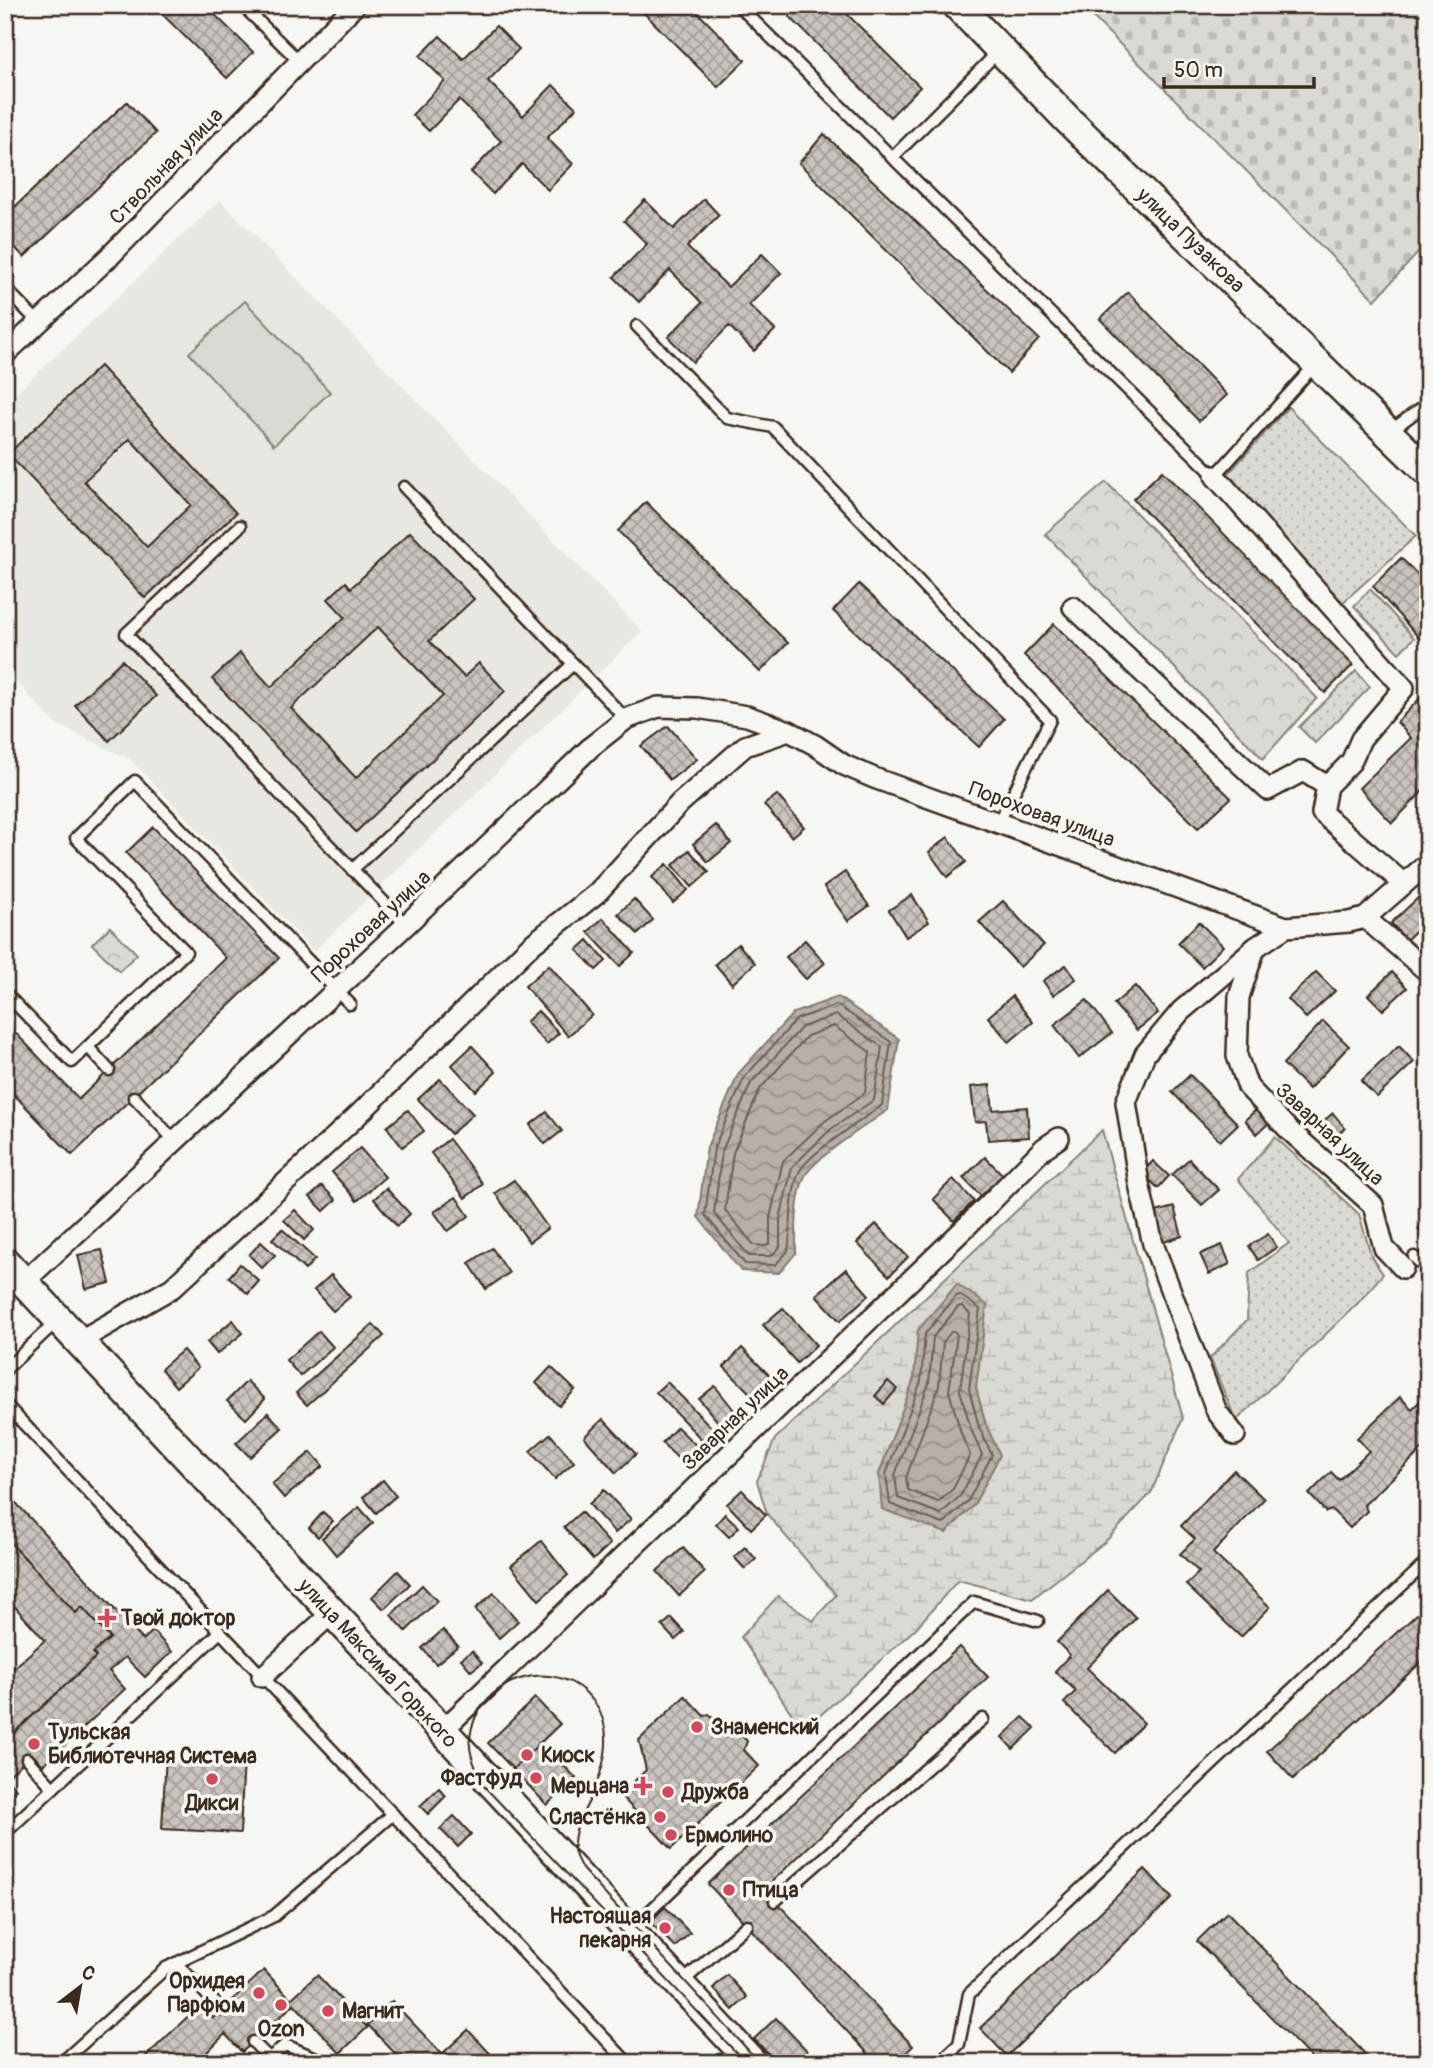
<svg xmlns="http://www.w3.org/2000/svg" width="1433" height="2068" font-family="Pangolin,sans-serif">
<defs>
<pattern id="grass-dots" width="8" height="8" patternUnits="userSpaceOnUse" patternTransform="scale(1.75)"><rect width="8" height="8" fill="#dad9d3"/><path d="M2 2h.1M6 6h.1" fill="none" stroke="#bcbab5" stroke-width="1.8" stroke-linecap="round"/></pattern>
<pattern id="wetland-marsh" width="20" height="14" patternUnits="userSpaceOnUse" patternTransform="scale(1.75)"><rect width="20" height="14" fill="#dad9d3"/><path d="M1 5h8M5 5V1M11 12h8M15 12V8" fill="none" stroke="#bcbab5"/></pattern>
<pattern id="cemetery-stones" width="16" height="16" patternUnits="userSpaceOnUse" patternTransform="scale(1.75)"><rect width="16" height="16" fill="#dad9d3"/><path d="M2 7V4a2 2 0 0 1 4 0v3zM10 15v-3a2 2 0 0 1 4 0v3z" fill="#bcbab5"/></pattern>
<pattern id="park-crowns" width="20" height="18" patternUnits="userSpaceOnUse" patternTransform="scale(1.75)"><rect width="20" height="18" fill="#dad9d3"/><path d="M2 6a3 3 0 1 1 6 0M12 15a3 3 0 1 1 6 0" fill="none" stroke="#bcbab5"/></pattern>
<pattern id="water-waves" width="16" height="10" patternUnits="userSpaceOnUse" patternTransform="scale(1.75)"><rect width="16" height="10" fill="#b6b0a9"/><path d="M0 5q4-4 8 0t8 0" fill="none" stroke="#958f89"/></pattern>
<pattern id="building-cross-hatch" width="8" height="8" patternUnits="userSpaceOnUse" patternTransform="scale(1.75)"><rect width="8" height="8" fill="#c8c3be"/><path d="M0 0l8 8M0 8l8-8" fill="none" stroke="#a49f9a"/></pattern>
</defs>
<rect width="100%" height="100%" fill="#f6f6f2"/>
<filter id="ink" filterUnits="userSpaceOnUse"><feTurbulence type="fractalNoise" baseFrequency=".0143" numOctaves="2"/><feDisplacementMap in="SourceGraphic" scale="14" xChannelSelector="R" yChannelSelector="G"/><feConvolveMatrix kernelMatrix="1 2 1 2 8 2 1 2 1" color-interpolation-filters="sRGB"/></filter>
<g filter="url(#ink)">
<!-- built -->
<polygon fill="#e8e7e2" points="220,200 642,631 314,951 131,760 55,723 5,670 5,404"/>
<!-- grass -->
<g fill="url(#grass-dots)" stroke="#8a8278" stroke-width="2">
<polygon points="1288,407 1416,536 1340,605 1228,474"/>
<polygon points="1370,589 1414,638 1399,653 1354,606"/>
<polygon points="1356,671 1370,687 1315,743 1299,727"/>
<polygon points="1275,1137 1359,1214 1372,1258 1383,1274 1358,1303 1236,1421 1210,1358 1247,1320 1249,1273 1289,1243 1238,1179"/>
</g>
<!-- wetland -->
<polygon fill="url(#wetland-marsh)" stroke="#8a8278" stroke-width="2" points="1102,1130 1183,1418 1151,1493 1106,1541 1032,1599 958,1580 916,1628 803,1731 741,1637 778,1596 813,1621 836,1595 767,1514 757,1481 775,1439"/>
<!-- cemetery -->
<polygon fill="url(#cemetery-stones)" stroke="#8a8278" stroke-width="2" points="1081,5 1428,5 1428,242 1375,300"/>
<!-- park -->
<g fill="url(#park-crowns)" stroke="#8a8278" stroke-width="2">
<polygon points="1106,482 1317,698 1263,759 1045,534"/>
<polygon points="110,927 137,954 119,971 92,944"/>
</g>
<!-- pitch -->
<polygon fill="#dad9d3" stroke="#8a8278" stroke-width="2" points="245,301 330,392 274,445 189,353"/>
<!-- water -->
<g fill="url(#water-waves)" stroke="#857a71" stroke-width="2">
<path d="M838,997L899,1039L888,1110C871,1122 811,1160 804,1178C795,1201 796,1229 796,1253L779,1273L741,1271L698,1217L707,1147L738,1074L793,1013Z"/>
<polygon points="957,1284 987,1305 976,1388 986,1425 1000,1455 974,1505 946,1533 882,1509 879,1474 914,1378 918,1330"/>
</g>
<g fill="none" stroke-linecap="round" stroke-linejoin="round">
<!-- shore -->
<g stroke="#6c6056" stroke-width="2">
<path d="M837,1005L891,1042L882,1105C864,1120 804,1155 798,1175C789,1200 792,1227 788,1251L775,1265L745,1264L705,1215L714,1148L744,1078L797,1019Z"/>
<polygon points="836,1015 882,1047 874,1100 831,1129 792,1167 780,1219 780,1247 771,1256 749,1256 714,1213 722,1151 751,1083 802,1027"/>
<polygon points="834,1026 870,1052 865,1093 825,1121 783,1161 770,1218 770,1243 766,1246 754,1245 725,1210 733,1153 760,1089 807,1036"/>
<polygon points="960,1295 980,1309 969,1389 979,1427 992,1455 968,1501 943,1524 890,1504 886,1474 921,1381 925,1334 956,1296"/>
<polygon points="962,1306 970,1314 960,1390 971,1429 982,1455 961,1495 941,1514 898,1498 895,1475 929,1383 933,1337 958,1307"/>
<polygon points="951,1332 955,1332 957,1335 949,1391 961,1433 970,1455 953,1489 938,1502 908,1490 906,1478 939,1386 943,1342"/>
</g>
</g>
<!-- building -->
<g fill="url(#building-cross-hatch)" stroke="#3b2a1e" stroke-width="2" fill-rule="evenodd">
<polygon points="153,5 205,5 253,52 227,78"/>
<polygon points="636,5 690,5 745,60 718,87"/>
<polygon points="800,5 838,5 920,87 890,117 789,16"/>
<polygon points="496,26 519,49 488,81 523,116 553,85 576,108 547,138 573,164 548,190 522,164 493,194 471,172 501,141 459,100 429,131 412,115 445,81 420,56 440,36 463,59"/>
<polygon points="127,102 156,133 24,257 5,237 5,216"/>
<polygon points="824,134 1039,339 1009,373 799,163"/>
<polygon points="704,199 719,215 687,247 728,287 762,254 781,273 749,305 775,330 754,351 729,326 693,362 668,337 702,303 670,270 639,302 614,277 647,244 624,221 645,200 674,229"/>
<polygon points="1128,292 1227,395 1199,421 1100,319"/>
<path d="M100,366L236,513L145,598L8,454ZM130,439L191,505L147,547L84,481Z"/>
<polygon points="1162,471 1353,665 1325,693 1133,499"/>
<polygon points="646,502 788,643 760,672 618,531"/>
<path d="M410,532L474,599L429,641L464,677L479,663L505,691L356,832L212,679L240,653L271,687L345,617L328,599L346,582L351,588ZM378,627L443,696L356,778L291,708Z"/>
<polygon points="1401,558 1428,585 1428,648 1373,586"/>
<polygon points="859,584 1004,719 979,747 833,611"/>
<polygon points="1054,624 1231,798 1198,828 1024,655"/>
<polygon points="122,660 156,696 109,741 75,705"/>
<polygon points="1428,690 1428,786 1392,823 1359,788 1411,738 1397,722"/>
<polygon points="668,726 697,759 670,780 641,746"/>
<polygon points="777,795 804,827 792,837 764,805"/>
<polygon points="716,825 731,843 708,862 693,844"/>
<polygon points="153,827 279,958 72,1155 5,1085 5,1022 79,1099 226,958 126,853"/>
<polygon points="948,837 966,862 947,877 929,852"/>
<polygon points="689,850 709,872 692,887 673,865"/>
<polygon points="667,864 688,890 673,903 652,877"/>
<polygon points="845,872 869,906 848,921 824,887"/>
<polygon points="912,895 929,922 906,937 889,910"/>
<polygon points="1419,897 1428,907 1428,919 1406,940 1391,923"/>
<polygon points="634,899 653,920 638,934 618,914"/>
<polygon points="1003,901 1044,945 1020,967 979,922"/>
<polygon points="603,918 634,953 620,966 588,932"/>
<polygon points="1199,922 1223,946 1202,967 1178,943"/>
<polygon points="588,940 606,961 596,970 577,950"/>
<polygon points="805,940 825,963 806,979 786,957"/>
<polygon points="738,944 755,963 732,984 715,964"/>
<polygon points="549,965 592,1015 568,1036 525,986"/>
<polygon points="1066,965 1076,979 1053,995 1043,981"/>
<polygon points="1316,972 1335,991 1306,1018 1288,999"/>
<polygon points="1392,972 1407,988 1383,1010 1368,995"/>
<polygon points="1135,986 1158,1013 1137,1030 1114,1004"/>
<polygon points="1012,996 1033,1022 1009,1042 988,1017"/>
<polygon points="1087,1000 1112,1033 1079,1058 1054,1025"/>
<polygon points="538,1011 559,1033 547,1044 526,1022"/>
<polygon points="1323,1021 1349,1046 1309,1089 1283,1064"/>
<polygon points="472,1046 496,1072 476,1091 452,1065"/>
<polygon points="1399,1046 1414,1062 1377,1097 1361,1081"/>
<polygon points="1190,1075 1238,1124 1220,1141 1172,1092"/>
<polygon points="440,1079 473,1114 451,1134 418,1099"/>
<polygon points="990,1085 993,1110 1027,1107 1029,1137 988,1140 986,1121 975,1122 971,1087"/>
<polygon points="1258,1108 1270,1122 1257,1134 1245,1120"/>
<polygon points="408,1110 424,1131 402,1147 387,1127"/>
<polygon points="547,1112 562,1131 545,1144 530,1125"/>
<polygon points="1333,1113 1345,1128 1332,1139 1319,1125"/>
<polygon points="449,1139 483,1184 465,1198 431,1153"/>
<polygon points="360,1148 385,1177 357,1201 332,1172"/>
<polygon points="985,1157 1004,1176 982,1197 963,1178"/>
<polygon points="1189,1159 1219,1190 1202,1205 1172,1175"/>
<polygon points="1153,1161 1169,1176 1158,1188 1142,1173"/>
<polygon points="953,1179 974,1201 954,1221 933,1199"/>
<polygon points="514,1180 548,1228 529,1242 495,1193"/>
<polygon points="322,1186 336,1200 324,1211 310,1197"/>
<polygon points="386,1188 410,1214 397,1226 374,1199"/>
<polygon points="456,1197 469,1216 448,1231 434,1212"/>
<polygon points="1174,1207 1182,1236 1158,1244 1149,1214"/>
<polygon points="295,1210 314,1230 304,1240 284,1220"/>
<polygon points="1428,1220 1428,1239 1418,1229"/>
<polygon points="876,1224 908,1257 889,1276 857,1243"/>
<polygon points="282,1229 315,1259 305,1270 272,1239"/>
<polygon points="1268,1234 1277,1247 1258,1260 1249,1246"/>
<polygon points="261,1242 275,1255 262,1268 249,1255"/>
<polygon points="1222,1245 1230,1264 1209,1274 1200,1254"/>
<polygon points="492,1248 509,1273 486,1289 469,1263"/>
<polygon points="102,1250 110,1283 86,1289 78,1255"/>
<polygon points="240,1264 259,1281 248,1294 229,1277"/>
<polygon points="846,1269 869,1295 840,1321 816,1295"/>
<polygon points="331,1275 350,1297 333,1311 314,1290"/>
<polygon points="783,1308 816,1345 797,1363 763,1325"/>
<polygon points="233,1320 243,1333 217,1354 207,1342"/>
<polygon points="373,1324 384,1336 307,1405 296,1393"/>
<polygon points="319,1331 333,1347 300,1376 286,1360"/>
<polygon points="742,1348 773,1379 754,1397 724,1367"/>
<polygon points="183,1350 198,1368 176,1387 161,1369"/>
<polygon points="551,1367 575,1390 559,1406 536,1383"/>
<polygon points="247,1381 265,1399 246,1419 227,1401"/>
<polygon points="888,1381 897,1389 884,1404 875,1396"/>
<polygon points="667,1382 717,1433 706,1444 656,1392"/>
<polygon points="715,1386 738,1415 723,1428 699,1399"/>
<polygon points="1428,1393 1428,1444 1364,1505 1367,1511 1350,1528 1332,1510 1326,1512 1309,1494 1331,1472 1339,1480 1369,1451 1357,1438 1400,1397 1412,1409"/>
<polygon points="268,1413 282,1428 250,1457 236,1443"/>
<polygon points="603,1419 636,1454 616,1473 584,1437"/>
<polygon points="677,1427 704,1453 689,1469 662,1443"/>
<polygon points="550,1434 574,1462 555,1479 530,1451"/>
<polygon points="311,1452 323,1466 284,1498 272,1484"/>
<polygon points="1234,1470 1264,1499 1213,1553 1270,1607 1241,1637 1186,1585 1199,1572 1180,1554 1195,1539 1181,1526"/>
<polygon points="383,1480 396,1496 376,1513 363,1497"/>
<polygon points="604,1490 631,1519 615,1533 589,1504"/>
<polygon points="742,1490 766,1515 751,1529 727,1504"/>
<polygon points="5,1491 143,1640 153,1631 172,1652 145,1677 125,1657 109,1671 125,1689 43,1765 32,1754 6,1778 16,1789 5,1799 5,1741 96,1657 93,1653 110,1638 82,1607 76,1613 5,1537"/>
<polygon points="359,1507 373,1523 336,1555 322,1538"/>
<polygon points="323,1512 333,1521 318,1537 309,1528"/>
<polygon points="581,1512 610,1544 593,1560 564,1527"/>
<polygon points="725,1514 739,1527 729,1537 716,1524"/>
<polygon points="5,1537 76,1613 82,1607 110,1638 93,1653 96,1657 5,1741 5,1676 45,1640 5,1596"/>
<polygon points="541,1541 568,1575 539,1600 511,1566"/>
<polygon points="745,1547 756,1559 745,1569 734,1557"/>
<polygon points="683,1548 705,1572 679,1596 657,1571"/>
<polygon points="398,1571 410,1584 384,1609 372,1597"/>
<polygon points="422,1585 437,1601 406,1631 391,1615"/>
<polygon points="1108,1590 1136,1618 1087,1668 1144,1723 1115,1753 1064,1703 1076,1691 1055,1671 1070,1655 1057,1642"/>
<polygon points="494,1593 518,1621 499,1638 475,1609"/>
<polygon points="1428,1604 1428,1656 1293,1779 1267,1751"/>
<polygon points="671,1618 684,1632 675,1640 662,1626"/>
<polygon points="443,1630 458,1646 436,1664 422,1648"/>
<polygon points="959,1647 988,1677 764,1889 913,2046 895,2063 877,2063 708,1884"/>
<polygon points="472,1651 482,1663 471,1671 461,1659"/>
<polygon points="685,1696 704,1716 709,1714 725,1731 734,1728 747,1741 744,1750 759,1766 671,1849 620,1795 646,1770 639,1740"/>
<polygon points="535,1698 560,1724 513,1769 488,1743"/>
<polygon points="1023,1717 1035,1728 1013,1749 1002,1737"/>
<polygon points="541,1742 576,1778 547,1805 513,1769"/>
<polygon points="166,1754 244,1759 240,1833 162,1829"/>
<polygon points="439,1788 446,1796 428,1814 420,1806"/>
<polygon points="454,1816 471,1834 458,1847 440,1829"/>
<polygon points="1145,1869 1172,1898 1007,2056 980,2028"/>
<polygon points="665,1907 690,1933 675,1947 650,1922"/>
<polygon points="1227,1912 1374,2063 1316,2063 1197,1941"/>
<polygon points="264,1970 291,1999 317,1975 366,2026 392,2001 442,2054 468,2030 499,2063 455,2063 445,2052 433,2063 404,2063 369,2026 340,2053 294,2004 242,2052 225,2034 196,2063 139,2063 200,2005 213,2018"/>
<polygon points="727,1975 747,1997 733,2010 713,1988"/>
<polygon points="776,2018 816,2060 812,2063 777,2063 754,2039"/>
</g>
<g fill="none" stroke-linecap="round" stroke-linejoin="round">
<!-- lane casing -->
<g stroke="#3b2a1e" stroke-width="15">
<g id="lane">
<polyline points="242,5 300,62"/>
<polyline points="738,5 1215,476 1314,366"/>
<polyline points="892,158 998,52"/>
<polyline points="5,288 39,323"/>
<polyline points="637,326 727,418 773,427 1050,720 999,822"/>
<polyline points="1389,432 1428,403"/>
<polyline points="404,487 626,719"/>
<polyline points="240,526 126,634 406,925"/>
<polyline points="352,870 573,664"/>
<polyline points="5,993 72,1062 186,952 76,838 135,781 350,1004"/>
<polyline points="88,1047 109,1070"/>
<polyline points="134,1097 175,1141"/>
<polyline points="1414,1257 1428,1270"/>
<polyline points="5,1370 58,1320"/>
<polyline points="5,1404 628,2063"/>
<polyline points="27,1759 53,1788"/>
<polyline points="5,1833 219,1633"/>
<polyline points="775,1901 983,1719"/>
<polyline points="630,1930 974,1602 1038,1621"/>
<polyline points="176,1963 222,2010"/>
<polyline points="680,1984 747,1925"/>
<polyline points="253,2042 269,2058"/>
<polyline points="61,2063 166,1968 274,1916 393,1814"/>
<polyline points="264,2063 285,2045 328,2063"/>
<polyline points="939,2063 959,2044 969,1994 1428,1561"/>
</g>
</g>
<!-- street casing -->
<g stroke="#3b2a1e" stroke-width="24">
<g id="street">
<polyline points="5,354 110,256 355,5"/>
<polyline points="1215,476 1404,688 1361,739 1351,762 1327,786 1322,813 1404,884"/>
<polyline points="1073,607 1268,790 1303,771 1327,786"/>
<polyline points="1365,918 1428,972"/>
<polyline points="1255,948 1239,997 1237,1056 1248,1087 1289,1130 1373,1205 1384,1248 1403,1268"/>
<polyline points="24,1282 406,925 592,746 626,719 658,707 697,708 747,716 789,731 815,745 844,765 874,778 1286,927"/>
<polyline points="79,1341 172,1288 357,1116 530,946 597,893 680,803 745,746 789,731"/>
<polyline points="1235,1435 1217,1412 1153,1244 1139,1184 1126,1102 1145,1054 1181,1011 1256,947 1286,927 1349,922 1365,918 1428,863"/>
<polyline points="262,1677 332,1613"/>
<polyline points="442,1731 969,1224 1044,1148 1059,1138"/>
</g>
</g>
<!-- secondary casing -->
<g stroke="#3b2a1e" stroke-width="33">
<g id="secondary">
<polyline points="957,5 1069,121 1428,472"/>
<polyline points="5,1262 753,2063"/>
</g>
</g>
<!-- lane -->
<use href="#lane" stroke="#f6f6f2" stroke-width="10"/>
<!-- street -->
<use href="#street" stroke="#f6f6f2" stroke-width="19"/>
<!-- secondary -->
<use href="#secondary" stroke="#f6f6f2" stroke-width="28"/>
<!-- tram -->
<path stroke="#3b2a1e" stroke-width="2" d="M746,2063L482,1784C477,1769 468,1754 470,1738C476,1678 558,1652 594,1702C616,1732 604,1769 590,1799C583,1813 574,1828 574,1844C573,1853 578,1861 582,1869L760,2063"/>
</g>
</g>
<!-- markers -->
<g fill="#d1495b" stroke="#f6f6f2" stroke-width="2.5">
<path d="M103.5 1607.5h7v7h7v7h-7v7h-7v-7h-7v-7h7z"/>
<circle cx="697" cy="1727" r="7"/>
<circle cx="34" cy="1744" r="7"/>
<circle cx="527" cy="1755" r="7"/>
<circle cx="536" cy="1778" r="7"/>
<circle cx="212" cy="1779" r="7"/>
<path d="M639.5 1775.5h7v7h7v7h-7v7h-7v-7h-7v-7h7z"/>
<circle cx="668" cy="1792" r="7"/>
<circle cx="660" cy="1817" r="7"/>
<circle cx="671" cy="1835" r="7"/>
<circle cx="729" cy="1890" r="7"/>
<circle cx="665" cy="1928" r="7"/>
<circle cx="259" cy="1993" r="7"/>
<circle cx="281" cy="2005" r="7"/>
<circle cx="328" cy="2011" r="7"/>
</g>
<g text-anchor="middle" stroke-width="7" stroke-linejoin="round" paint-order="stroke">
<!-- street labels -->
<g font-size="21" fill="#3b2a1e" stroke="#f6f6f2">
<text transform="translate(166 166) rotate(-46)" y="7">Ствольная улица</text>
<text transform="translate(1191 240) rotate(44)" y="7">улица Пузакова</text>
<text transform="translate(1042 814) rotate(20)" y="7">Пороховая улица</text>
<text transform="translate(371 926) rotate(-43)" y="7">Пороховая улица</text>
<text transform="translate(1330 1134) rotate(43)" y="7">Заварная улица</text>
<text transform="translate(735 1418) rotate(-44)" y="7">Заварная улица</text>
<text transform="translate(378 1663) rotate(47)" y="7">улица Максима Горького</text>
</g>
<!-- poi labels -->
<g font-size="21" font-weight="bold" fill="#3b2a1e" stroke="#f6f6f2" text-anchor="start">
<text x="121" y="1625">Твой доктор</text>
<text x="711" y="1734">Знаменский</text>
<text x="48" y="1739">Тульская<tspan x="48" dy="24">Библиотечная Система</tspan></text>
<text x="541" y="1762">Киоск</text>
<text x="522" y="1785" text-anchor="end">Фастфуд</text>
<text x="629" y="1793" text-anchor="end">Мерцана</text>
<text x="682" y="1799">Дружба</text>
<text x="212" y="1810" text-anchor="middle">Дикси</text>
<text x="646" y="1824" text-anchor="end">Сластёнка</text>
<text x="685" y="1842">Ермолино</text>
<text x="743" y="1897">Птица</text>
<text x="651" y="1923" text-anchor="end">Настоящая<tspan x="651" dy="24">пекарня</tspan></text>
<text x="245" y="1988" text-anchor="end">Орхидея<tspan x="245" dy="24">Парфюм</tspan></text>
<text x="342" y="2018">Магнит</text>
<text x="281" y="2036" text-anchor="middle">Ozon</text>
</g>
</g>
<!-- margin -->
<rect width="1433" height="2068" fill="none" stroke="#f6f6f2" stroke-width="28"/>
<rect x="14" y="14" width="1405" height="2040" fill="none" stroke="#3b2a1e" stroke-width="2.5" filter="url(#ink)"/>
<!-- north arrow -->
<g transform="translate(80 1987) rotate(31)" stroke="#f6f6f2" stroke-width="5" paint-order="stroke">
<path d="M0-5L12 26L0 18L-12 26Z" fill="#3b2a1e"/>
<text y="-10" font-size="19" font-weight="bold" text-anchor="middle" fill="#3b2a1e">С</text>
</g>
<!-- scale -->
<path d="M1164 77v10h150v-10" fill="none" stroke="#3b2a1e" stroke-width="3.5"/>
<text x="1174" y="77" font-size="21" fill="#3b2a1e" stroke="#f6f6f2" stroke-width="5" paint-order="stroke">50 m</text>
</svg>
